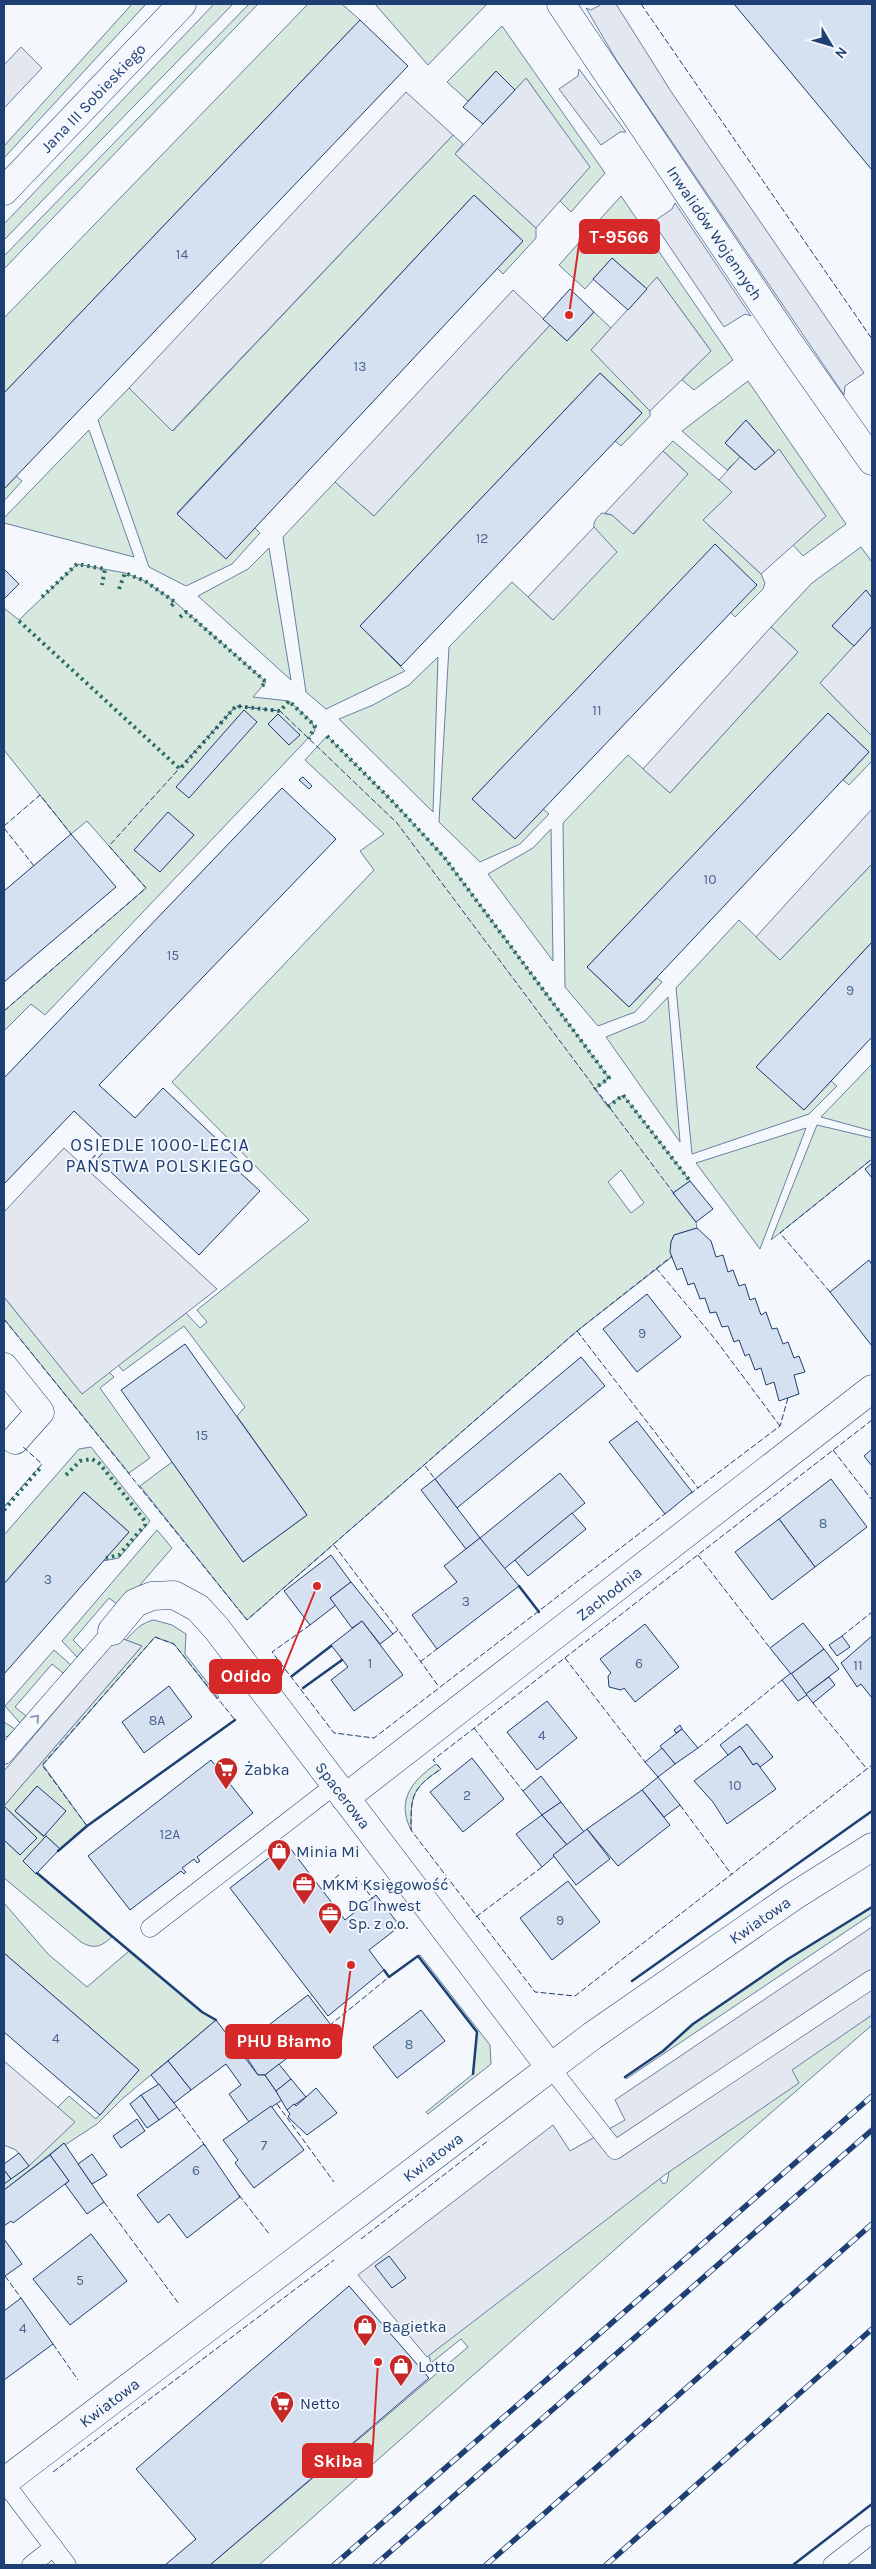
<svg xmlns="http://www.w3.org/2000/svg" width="876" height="2569" font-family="Karla,sans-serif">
<rect width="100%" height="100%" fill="#f4f7fb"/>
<!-- green -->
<g fill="#d7e8df" stroke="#687fa3" fill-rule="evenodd">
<polygon points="132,4 146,4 4,158 4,146"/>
<polygon points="214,4 233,4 4,240 4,224"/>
<polygon points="249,4 258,4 4,269 4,256"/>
<polygon points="308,4 342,4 360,20 4,393 4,318"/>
<polygon points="375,4 487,4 428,65"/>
<polygon points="502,26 605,173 571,212 560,201 589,167 526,78 515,90 496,71 468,101 447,82"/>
<polygon points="453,135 463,144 455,154 536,228 536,238 503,274 497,268 523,241 474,195 177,513 255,528 260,533 232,564 186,586 149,567 98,420 129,388 173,431"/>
<polygon points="621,196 733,360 694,390 682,380 711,351 657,277 647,289 612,258 585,289 559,265"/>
<polygon points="594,312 611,328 592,350 650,411 650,416 621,446 615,441 642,413 600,373 360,626 405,671 326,709 306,692 283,537 335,482 374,516 550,325 567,341"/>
<polygon points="748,381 846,524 803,556 793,545 825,516 779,449 775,453 746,420 725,443 740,457 727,470 682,431"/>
<polygon points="89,430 134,557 4,523 4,518"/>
<path d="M673,441L733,492L703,520L761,574L765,583L763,589L735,617L730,612L715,545L473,798L543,809L549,814L520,844L480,862L439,822L449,647L512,582L553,620L595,532C592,523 595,519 602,513L612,515L634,534L687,473L663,451Z"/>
<polygon points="16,476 22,481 4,501 4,489"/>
<polygon points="861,547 872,562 872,598 866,591 832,626 854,646 820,683 872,736 872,761 849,785 843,780 869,752 828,714 587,967 629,1007 657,978 662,982 635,1012 598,1026 565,987 563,823 628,755 670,793 798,652 771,627 812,583"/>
<polygon points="269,548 291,680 198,596 248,569"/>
<polygon points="77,564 125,573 145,581 175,602 266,682 253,697 289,701 312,722 315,731 45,1015 31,1004 4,1031 4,1011 146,888 87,821 71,834 4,750 4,608 19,620"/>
<polygon points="438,657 433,812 339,719 373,705 409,685"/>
<path d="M327,736L394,803L444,857L609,1078L595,1089L607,1106L623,1095L690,1181L673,1193L696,1222L697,1228L674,1235L671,1242L672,1257L577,1331L247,1620L140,1486L172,1462L243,1562L307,1515L237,1416L245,1407L184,1326L123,1371L118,1365L186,1313L200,1328L207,1322L197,1310L309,1220L172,1082L374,870L360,851L384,834L305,760ZM621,1170L644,1203L631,1213L608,1182Z"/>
<polygon points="551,829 553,961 488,874 533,848"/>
<polygon points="872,864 872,942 757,1066 804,1110 831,1081 837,1086 809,1114 692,1154 676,988 739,920 780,960"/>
<polygon points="668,997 680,1142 606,1037 645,1021"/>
<polygon points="872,1064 872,1131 821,1117"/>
<polygon points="817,1125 872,1138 872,1159 771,1240"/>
<polygon points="806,1128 760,1249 696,1163"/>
<polygon points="4,1297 82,1393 109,1372 114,1377 100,1388 150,1458 129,1473 4,1319"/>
<polygon points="91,1447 150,1521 119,1558 103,1561 129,1532 84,1492 4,1584 4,1535 79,1449"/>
<polygon points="157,1530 172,1548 121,1607 109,1598 73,1640 83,1650 77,1657 62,1641"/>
<path d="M154,1620L172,1625L186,1634L185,1654L219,1697L217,1699L174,1644L155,1637L43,1765L87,1826L60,1849L46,1836L37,1786L15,1811L45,1838L23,1861L112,1937C102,1946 94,1950 81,1942L4,1878V1840L20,1855L37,1838L4,1806L142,1646L126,1640C134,1631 142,1622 154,1620Z"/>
<polygon points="54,1650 71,1665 63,1673 52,1664 15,1707 26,1716 20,1723 5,1706"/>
<polygon points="4,1722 15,1729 7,1737 4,1735"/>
<path d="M436,1764L441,1769C411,1789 411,1796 411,1830C396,1800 412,1781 436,1764Z"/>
<polygon points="4,1903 48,1954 87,1987 129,1951 202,2012 216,2020 121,2100 97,2124 65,2145 64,2143 4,2190 4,2184 29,2166 58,2107 69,2096 96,2119 139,2070 4,1953"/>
<polygon points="872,1907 872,1914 626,2079 625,2077 663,2051 693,2024 788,1959"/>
<polygon points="420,1955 490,2045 491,2064 428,2114 426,2112 473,2074 477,2032 418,1956"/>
<polygon points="872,2014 872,2025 673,2198 259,2565 210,2565 468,2347 461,2339 431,2363 428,2353 658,2176 663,2184 667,2182 669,2171 789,2070"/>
</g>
<!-- parking -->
<g fill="#e3e8f0" stroke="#687fa3">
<polygon points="602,4 616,4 672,93 864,373 845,386 844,395 617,61 586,8 591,10"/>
<polygon points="21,47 42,68 4,108 4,65"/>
<polygon points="579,69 626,132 620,132 601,145 559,89 578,76"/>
<polygon points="526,78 590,167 536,228 455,154"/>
<polygon points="406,92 453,135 172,431 129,388"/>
<polygon points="675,203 751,316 745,314 724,327 653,222 672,209"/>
<polygon points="657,277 711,351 650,411 591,350"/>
<polygon points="513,290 550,325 374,516 335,482"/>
<polygon points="779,449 826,516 761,574 703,520 732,492 719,480 740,457 755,470"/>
<polygon points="663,451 688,474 633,534 612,515 605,513"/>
<polygon points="594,527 617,552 553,620 528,597"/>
<polygon points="872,626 872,736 820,683"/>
<polygon points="771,627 798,652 670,793 643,769"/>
<polygon points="872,809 872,864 780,960 756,937"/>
<polygon points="64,1148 217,1289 82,1394 4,1297 4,1212"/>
<polygon points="118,1637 142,1646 4,1806 4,1771"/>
<polygon points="872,1927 872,2015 792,2070 799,2083 666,2174 427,2357 358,2275 553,2125 570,2151 625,2120 615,2100"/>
<polygon points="4,2061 75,2122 29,2166 16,2150 4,2145"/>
</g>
<!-- building -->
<g fill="#d5e0f0" stroke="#1d3f73">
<polygon points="734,4 872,4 872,170"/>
<polygon points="360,20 408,66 4,489 4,393"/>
<polygon points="496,71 515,90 483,124 463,107"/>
<polygon points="474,195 523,241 226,559 177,514"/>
<polygon points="612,258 647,289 628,310 593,279"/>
<polygon points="570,289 594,312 567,341 543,319"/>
<polygon points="600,373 642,413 401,666 360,626"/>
<polygon points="746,420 775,453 755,470 725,443"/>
<polygon points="715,544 757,585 515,839 472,799"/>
<polygon points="4,569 19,584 5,598 4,597"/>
<polygon points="866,590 872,598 872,626 854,646 832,626"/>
<polygon points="244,710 257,722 189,798 176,787"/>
<polygon points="828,713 869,752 629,1007 587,967"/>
<polygon points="278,714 300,735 289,745 268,724"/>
<polygon points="303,777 312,786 309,789 299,780"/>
<polygon points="282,788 336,839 99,1085 135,1118 163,1088 241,1162 235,1168 260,1191 199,1255 97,1159 110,1145 74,1111 4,1184 4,1078"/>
<polygon points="168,812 194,835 160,872 134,850"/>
<polygon points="71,834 116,887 4,982 4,891"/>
<polygon points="872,942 872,1037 804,1110 756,1067"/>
<polygon points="872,1163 872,1178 865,1169"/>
<polygon points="690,1181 713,1209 696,1222 673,1193"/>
<polygon points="697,1228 711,1241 716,1257 723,1255 728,1272 733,1270 739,1286 745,1284 750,1300 755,1298 761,1315 766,1312 772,1329 777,1328 783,1344 788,1342 794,1358 799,1356 805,1372 794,1375 799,1394 779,1401 774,1382 766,1385 761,1368 755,1370 749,1354 745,1356 739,1340 734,1342 728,1326 722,1327 716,1312 710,1313 705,1298 700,1299 694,1283 688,1285 682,1268 677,1270 670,1252 671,1242 674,1235"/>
<polygon points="869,1260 872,1265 872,1346 830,1292"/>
<polygon points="647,1294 681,1337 637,1372 603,1329"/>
<polygon points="185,1344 307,1515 243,1562 121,1390"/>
<polygon points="581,1357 605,1386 457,1508 435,1479"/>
<polygon points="637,1421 692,1492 665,1514 609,1442"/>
<polygon points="872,1449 872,1466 864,1456"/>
<polygon points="560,1473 585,1503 504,1569 480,1538"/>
<polygon points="435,1479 480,1538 466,1549 421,1490"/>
<polygon points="831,1479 867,1527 815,1567 779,1519"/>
<polygon points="84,1492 129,1532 4,1674 4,1584"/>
<polygon points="572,1513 586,1529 528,1576 515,1560"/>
<polygon points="779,1519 815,1567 772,1600 735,1552"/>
<polygon points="480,1538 519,1586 437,1649 412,1615 457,1582 444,1566"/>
<polygon points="331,1555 351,1582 330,1598 336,1605 310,1625 284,1591"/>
<polygon points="351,1582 393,1634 380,1644 362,1621 352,1628 330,1598"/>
<polygon points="362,1621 403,1675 354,1711 331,1680 348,1667 331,1645"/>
<polygon points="803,1623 824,1649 791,1674 770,1648"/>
<polygon points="645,1624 679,1667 635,1702 624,1688 621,1690 609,1687 608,1676 611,1673 600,1659"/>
<polygon points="842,1636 850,1647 837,1656 829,1645"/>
<polygon points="872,1636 872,1698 861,1684 857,1687 841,1663"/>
<polygon points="824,1649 839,1669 806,1694 791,1674"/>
<polygon points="791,1673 807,1695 798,1701 782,1680"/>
<polygon points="829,1677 835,1685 813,1703 806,1694"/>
<polygon points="169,1686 192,1717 144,1753 122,1722"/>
<polygon points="547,1701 577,1738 537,1770 507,1732"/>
<polygon points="747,1724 773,1757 760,1767 757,1763 753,1765 740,1746 728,1755 720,1745"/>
<polygon points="680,1725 682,1729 676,1733 674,1730"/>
<polygon points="682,1729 698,1748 675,1764 660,1746"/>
<polygon points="740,1746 753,1765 757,1763 776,1789 727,1824 713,1802 694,1781"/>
<polygon points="662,1748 675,1764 658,1777 645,1762"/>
<polygon points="472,1758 504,1799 463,1832 430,1792"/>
<polygon points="211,1760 253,1813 197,1857 200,1861 197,1863 194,1859 182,1868 186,1872 184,1874 181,1871 130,1910 88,1856"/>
<polygon points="541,1776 561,1802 542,1815 523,1791"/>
<polygon points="658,1777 680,1805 664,1817 642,1790"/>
<polygon points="37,1786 66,1811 44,1836 15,1811"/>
<polygon points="642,1790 670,1825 618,1866 587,1829"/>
<polygon points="561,1802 584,1832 567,1845 542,1815"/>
<polygon points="4,1806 37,1838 20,1855 4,1840"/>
<polygon points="542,1815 567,1845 542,1867 516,1834"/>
<polygon points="587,1829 610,1859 576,1885 553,1855"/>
<polygon points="46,1836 60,1849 36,1874 23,1861"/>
<polygon points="287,1844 345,1920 376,1895 400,1926 369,1950 384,1970 328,2016 230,1888"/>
<polygon points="568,1881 600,1922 552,1960 520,1918"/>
<polygon points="4,1953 139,2070 100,2115 4,2032"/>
<polygon points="308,1995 331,2025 265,2075 258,2075 240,2047"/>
<polygon points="421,2010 445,2041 397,2078 373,2047"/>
<polygon points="216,2020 258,2075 265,2075 282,2100 249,2122 229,2094 241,2085 226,2064 191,2090 168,2061"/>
<polygon points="168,2061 191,2090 174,2103 151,2075"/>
<polygon points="279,2064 291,2079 276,2091 265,2075"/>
<polygon points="291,2079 306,2097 287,2110 276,2091"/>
<polygon points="159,2084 177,2107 159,2120 141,2095"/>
<polygon points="316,2088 337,2113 307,2135 288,2117 290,2114 287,2110 294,2104 296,2106"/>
<polygon points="141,2095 159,2120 147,2128 130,2104"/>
<polygon points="271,2106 304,2150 254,2188 235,2163 238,2160 223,2140"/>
<polygon points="137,2119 145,2131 121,2148 113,2136"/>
<polygon points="64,2143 104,2202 87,2214 65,2184 69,2181 50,2155"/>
<polygon points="204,2144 240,2197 187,2238 169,2214 158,2223 137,2195"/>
<polygon points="19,2153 29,2166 11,2179 4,2170 4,2164"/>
<polygon points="92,2154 107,2175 92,2184 78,2164"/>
<polygon points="50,2155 69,2181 13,2223 11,2221 4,2226 4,2190"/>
<polygon points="4,2170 11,2179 4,2184"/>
<polygon points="91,2234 127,2281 70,2325 33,2279"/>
<polygon points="4,2239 22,2264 5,2276 4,2275"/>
<polygon points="389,2256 406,2278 392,2288 375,2266"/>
<polygon points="349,2286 429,2378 210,2565 165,2565 196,2539 136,2469"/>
<polygon points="21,2298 53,2344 4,2380 4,2311"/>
</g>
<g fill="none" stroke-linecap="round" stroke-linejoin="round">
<!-- service casing -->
<g stroke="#1d3f73" stroke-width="19">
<g id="service">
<polyline points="4,1755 112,1631"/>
<polyline points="150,1928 335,1785"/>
<polyline points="550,2067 615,2150 872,1979"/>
<polyline points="4,2482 67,2565"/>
<polyline points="31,2565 54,2547"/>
<polyline points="832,2565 872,2534"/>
</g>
</g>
<!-- minor casing -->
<g stroke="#1d3f73" stroke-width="29">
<g id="minor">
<path id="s1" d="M561,4L787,340L872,461"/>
<polyline points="4,1367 40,1412 15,1440"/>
<path id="s2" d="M112,1631L135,1603L152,1596L174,1595L198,1608L217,1629L550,2067"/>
<path id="s3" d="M345,1798L872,1389"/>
</g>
</g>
<!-- tertiary casing -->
<g stroke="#1d3f73" stroke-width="29">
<g id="tertiary">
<path id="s4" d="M4,191L182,4"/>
<path id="s5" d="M4,2482L592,2036L794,1896L872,1847"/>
</g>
</g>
<!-- service -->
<use href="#service" stroke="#f4f7fb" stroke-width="18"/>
<!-- minor -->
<use href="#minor" stroke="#f4f7fb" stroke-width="28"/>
<!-- tertiary -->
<use href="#tertiary" stroke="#f4f7fb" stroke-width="28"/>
<!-- rail casing -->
<g stroke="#1d3f73" stroke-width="5.5">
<g id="rail">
<polyline points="334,2565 872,2096"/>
<polyline points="375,2565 872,2130"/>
<polyline points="486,2565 872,2224"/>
<polyline points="606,2565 872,2329"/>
</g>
</g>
<!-- rail -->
<use href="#rail" stroke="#f4f7fb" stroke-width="4" stroke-dasharray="11" stroke-linecap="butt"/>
<!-- hedge -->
<g stroke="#2c6c60" stroke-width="4" stroke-dasharray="2.5 4" stroke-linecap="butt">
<polyline points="119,589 125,573 145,581 175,602 169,608"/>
<polyline points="42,597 77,564 105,569 102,585"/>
<polyline points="180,617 186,612 266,682 260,688"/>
<polyline points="19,621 180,769 236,706 280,711 289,701 315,726 309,739"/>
<polyline points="327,736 394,803 444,857 609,1078 594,1089"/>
<polyline points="608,1107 623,1095 690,1181"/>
<polyline points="66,1475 80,1461 92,1459 100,1464 145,1521 145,1525 119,1555 106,1558"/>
<polyline points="4,1510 41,1467"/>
</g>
<!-- fence -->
<g stroke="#1d3f73" stroke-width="1" stroke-dasharray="6 2.5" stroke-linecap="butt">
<polyline points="641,4 872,339"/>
<polyline points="4,826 40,795 71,834"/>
<polyline points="4,828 34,866"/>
<polyline points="4,1011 146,888 109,846 236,706 280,711 397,823 675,1195"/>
<polyline points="656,1268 715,1339 780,1426"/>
<polyline points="830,1292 780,1233 872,1159"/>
<polyline points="4,1319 247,1620 577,1331 672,1256"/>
<polyline points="577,1331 698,1488"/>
<path d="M872,1420L433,1760L441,1769C411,1789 411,1796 411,1830L535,1992L575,1996L872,1765"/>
<polyline points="833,1450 872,1500"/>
<polyline points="425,1466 435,1479"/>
<polyline points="690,1494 780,1426 788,1398"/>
<polyline points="4,1507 42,1464 22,1446"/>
<polyline points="334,1545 398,1630"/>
<polyline points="698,1555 770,1648"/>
<polyline points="310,1625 272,1652 334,1733 374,1738 666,1513"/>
<polyline points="393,1634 398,1630 439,1687"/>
<polyline points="842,1636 872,1612"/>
<polyline points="565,1658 645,1762"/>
<polyline points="420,1662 437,1649"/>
<polyline points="813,1703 867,1769"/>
<polyline points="474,1728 523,1791"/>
<polyline points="698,1748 782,1680"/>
<polyline points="680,1805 732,1875"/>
<polyline points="87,1826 42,1765 155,1637 174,1644 235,1720"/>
<polyline points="356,1877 373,1899"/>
<polyline points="321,1889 339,1875"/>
<polyline points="476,1917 542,1867"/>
<polyline points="329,2026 389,1977"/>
<polyline points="277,2104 334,2182"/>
<polyline points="177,2107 206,2147"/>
<polyline points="239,2195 270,2235"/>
<polyline points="104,2202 179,2304"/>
<polyline points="361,2239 489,2140"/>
<polyline points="5,2276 21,2298"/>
<polyline points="53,2344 78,2380"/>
<polyline points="53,2472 334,2260"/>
</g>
<!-- wall -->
<g stroke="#1d3f73" stroke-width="2.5">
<polyline points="519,1586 539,1612"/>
<polyline points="292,1676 331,1646"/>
<polyline points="303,1688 342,1660"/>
<polyline points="58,1851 87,1826 235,1720"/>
<polyline points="37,1873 202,2012 216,2020"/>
<polyline points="384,1970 389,1977 418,1956 477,2032 473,2074"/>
<polyline points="632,1981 872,1811"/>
<polyline points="625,2077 663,2051 693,2024 788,1959 872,1907"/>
<polyline points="793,2565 872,2504"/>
</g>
</g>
<!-- one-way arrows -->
<defs><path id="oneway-chevron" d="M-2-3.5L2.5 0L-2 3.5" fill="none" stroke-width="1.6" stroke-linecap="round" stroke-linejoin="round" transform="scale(1.25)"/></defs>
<use stroke="#889bb7" href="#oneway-chevron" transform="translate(36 1718) rotate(-49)"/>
<!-- icons -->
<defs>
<g id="supermarket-pin" transform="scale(1.25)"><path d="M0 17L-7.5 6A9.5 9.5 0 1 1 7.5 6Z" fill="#c62828" stroke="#f4f7fb"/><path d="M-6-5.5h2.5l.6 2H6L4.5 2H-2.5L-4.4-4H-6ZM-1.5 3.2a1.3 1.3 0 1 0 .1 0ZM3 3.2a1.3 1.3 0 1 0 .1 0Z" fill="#fff"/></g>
<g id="shop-pin" transform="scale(1.25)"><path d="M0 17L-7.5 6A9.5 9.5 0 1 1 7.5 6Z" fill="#c62828" stroke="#f4f7fb"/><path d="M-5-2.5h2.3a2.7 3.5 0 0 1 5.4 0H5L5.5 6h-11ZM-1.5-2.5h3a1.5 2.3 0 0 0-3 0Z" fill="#fff"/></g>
<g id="office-pin" transform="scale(1.25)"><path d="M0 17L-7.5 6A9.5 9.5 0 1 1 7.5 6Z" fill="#c62828" stroke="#f4f7fb"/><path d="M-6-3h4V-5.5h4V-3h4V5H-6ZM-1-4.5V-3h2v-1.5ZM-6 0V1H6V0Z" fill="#fff"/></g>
</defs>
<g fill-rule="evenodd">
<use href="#supermarket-pin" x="226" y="1769"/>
<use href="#shop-pin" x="279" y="1851"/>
<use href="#office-pin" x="304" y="1884"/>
<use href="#office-pin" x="330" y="1914"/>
<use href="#shop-pin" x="365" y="2326"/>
<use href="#shop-pin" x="401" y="2366"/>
<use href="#supermarket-pin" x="282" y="2403"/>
</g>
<g text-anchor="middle" stroke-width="4" stroke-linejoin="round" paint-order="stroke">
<!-- number labels -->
<g font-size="14" fill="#4b6792">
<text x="182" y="259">14</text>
<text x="360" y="371">13</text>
<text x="482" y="543">12</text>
<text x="597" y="715">11</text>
<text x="710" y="884">10</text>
<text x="173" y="960">15</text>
<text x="850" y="995">9</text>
<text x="642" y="1338">9</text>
<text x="202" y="1440">15</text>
<text x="823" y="1528">8</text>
<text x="48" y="1584">3</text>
<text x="466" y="1606">3</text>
<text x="370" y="1668">1</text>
<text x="639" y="1668">6</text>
<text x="858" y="1670">11</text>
<text x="157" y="1725">8A</text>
<text x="542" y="1740">4</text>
<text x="735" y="1790">10</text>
<text x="467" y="1800">2</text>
<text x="170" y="1839">12A</text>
<text x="560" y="1925">9</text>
<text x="56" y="2043">4</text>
<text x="409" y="2049">8</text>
<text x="264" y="2150">7</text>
<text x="196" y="2175">6</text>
<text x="80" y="2285">5</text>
<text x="23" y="2333">4</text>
</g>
<!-- street labels -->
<g font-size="16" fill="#1d3f73" stroke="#f4f7fb">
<text dy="6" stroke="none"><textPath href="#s4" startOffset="129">Jana III Sobieskiego</textPath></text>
<text dy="6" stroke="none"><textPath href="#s1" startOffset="276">Inwalidów Wojennych</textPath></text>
<text dy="6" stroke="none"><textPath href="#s3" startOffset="334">Zachodnia</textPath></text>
<text dy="6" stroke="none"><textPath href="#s2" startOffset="341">Spacerowa</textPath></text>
<text dy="6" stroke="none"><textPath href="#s5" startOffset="942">Kwiatowa</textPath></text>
<text dy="6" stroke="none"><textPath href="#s5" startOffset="538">Kwiatowa</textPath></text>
<text dy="6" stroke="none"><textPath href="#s5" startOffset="132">Kwiatowa</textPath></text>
</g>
<!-- poi labels -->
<g font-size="16" fill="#1d3f73" stroke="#f4f7fb" text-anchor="start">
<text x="244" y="1775">Żabka</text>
<text x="296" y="1857">Minia Mi</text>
<text x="322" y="1890">MKM Księgowość</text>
<text x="348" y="1911">DG Inwest<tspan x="348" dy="18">Sp. z o.o.</tspan></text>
<text x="382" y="2332">Bagietka</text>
<text x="418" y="2372">Lotto</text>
<text x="300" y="2409">Netto</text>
</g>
<!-- neighbourhood labels -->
<g font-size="18" letter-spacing="1" fill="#1d3f73" stroke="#f4f7fb">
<text x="160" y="1151">OSIEDLE 1000-LECIA<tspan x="160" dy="21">PAŃSTWA POLSKIEGO</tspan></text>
</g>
</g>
<!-- callouts -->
<path fill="none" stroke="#d62828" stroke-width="2" d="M569 315L580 237M317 1586L281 1676M351 1965L341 2041M378 2362L372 2461"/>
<g fill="#d62828" stroke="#f4f7fb" stroke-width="2">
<circle cx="569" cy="315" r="5"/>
<circle cx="317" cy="1586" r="5"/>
<circle cx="351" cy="1965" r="5"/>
<circle cx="378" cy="2362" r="5"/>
</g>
<g fill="#d62828" stroke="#d62828" stroke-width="2">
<rect x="580" y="220" width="79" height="33" rx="5"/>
<rect x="210" y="1660" width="71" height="33" rx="5"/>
<rect x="226" y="2025" width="115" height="33" rx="5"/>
<rect x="303" y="2444" width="69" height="33" rx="5"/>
</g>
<g font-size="18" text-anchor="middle" font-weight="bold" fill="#fff">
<text x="619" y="243">T-9566</text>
<text x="246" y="1682">Odido</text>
<text x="284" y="2047">PHU Błamo</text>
<text x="338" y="2467">Skiba</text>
</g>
<!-- border -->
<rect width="876" height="2569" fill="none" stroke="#1d3f73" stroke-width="10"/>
<!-- north arrow -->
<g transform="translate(831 45) rotate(128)" stroke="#f4f7fb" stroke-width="4" paint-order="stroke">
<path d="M0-4L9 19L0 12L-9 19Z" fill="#1d3f73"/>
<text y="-8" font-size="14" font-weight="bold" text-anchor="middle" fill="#1d3f73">N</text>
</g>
</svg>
